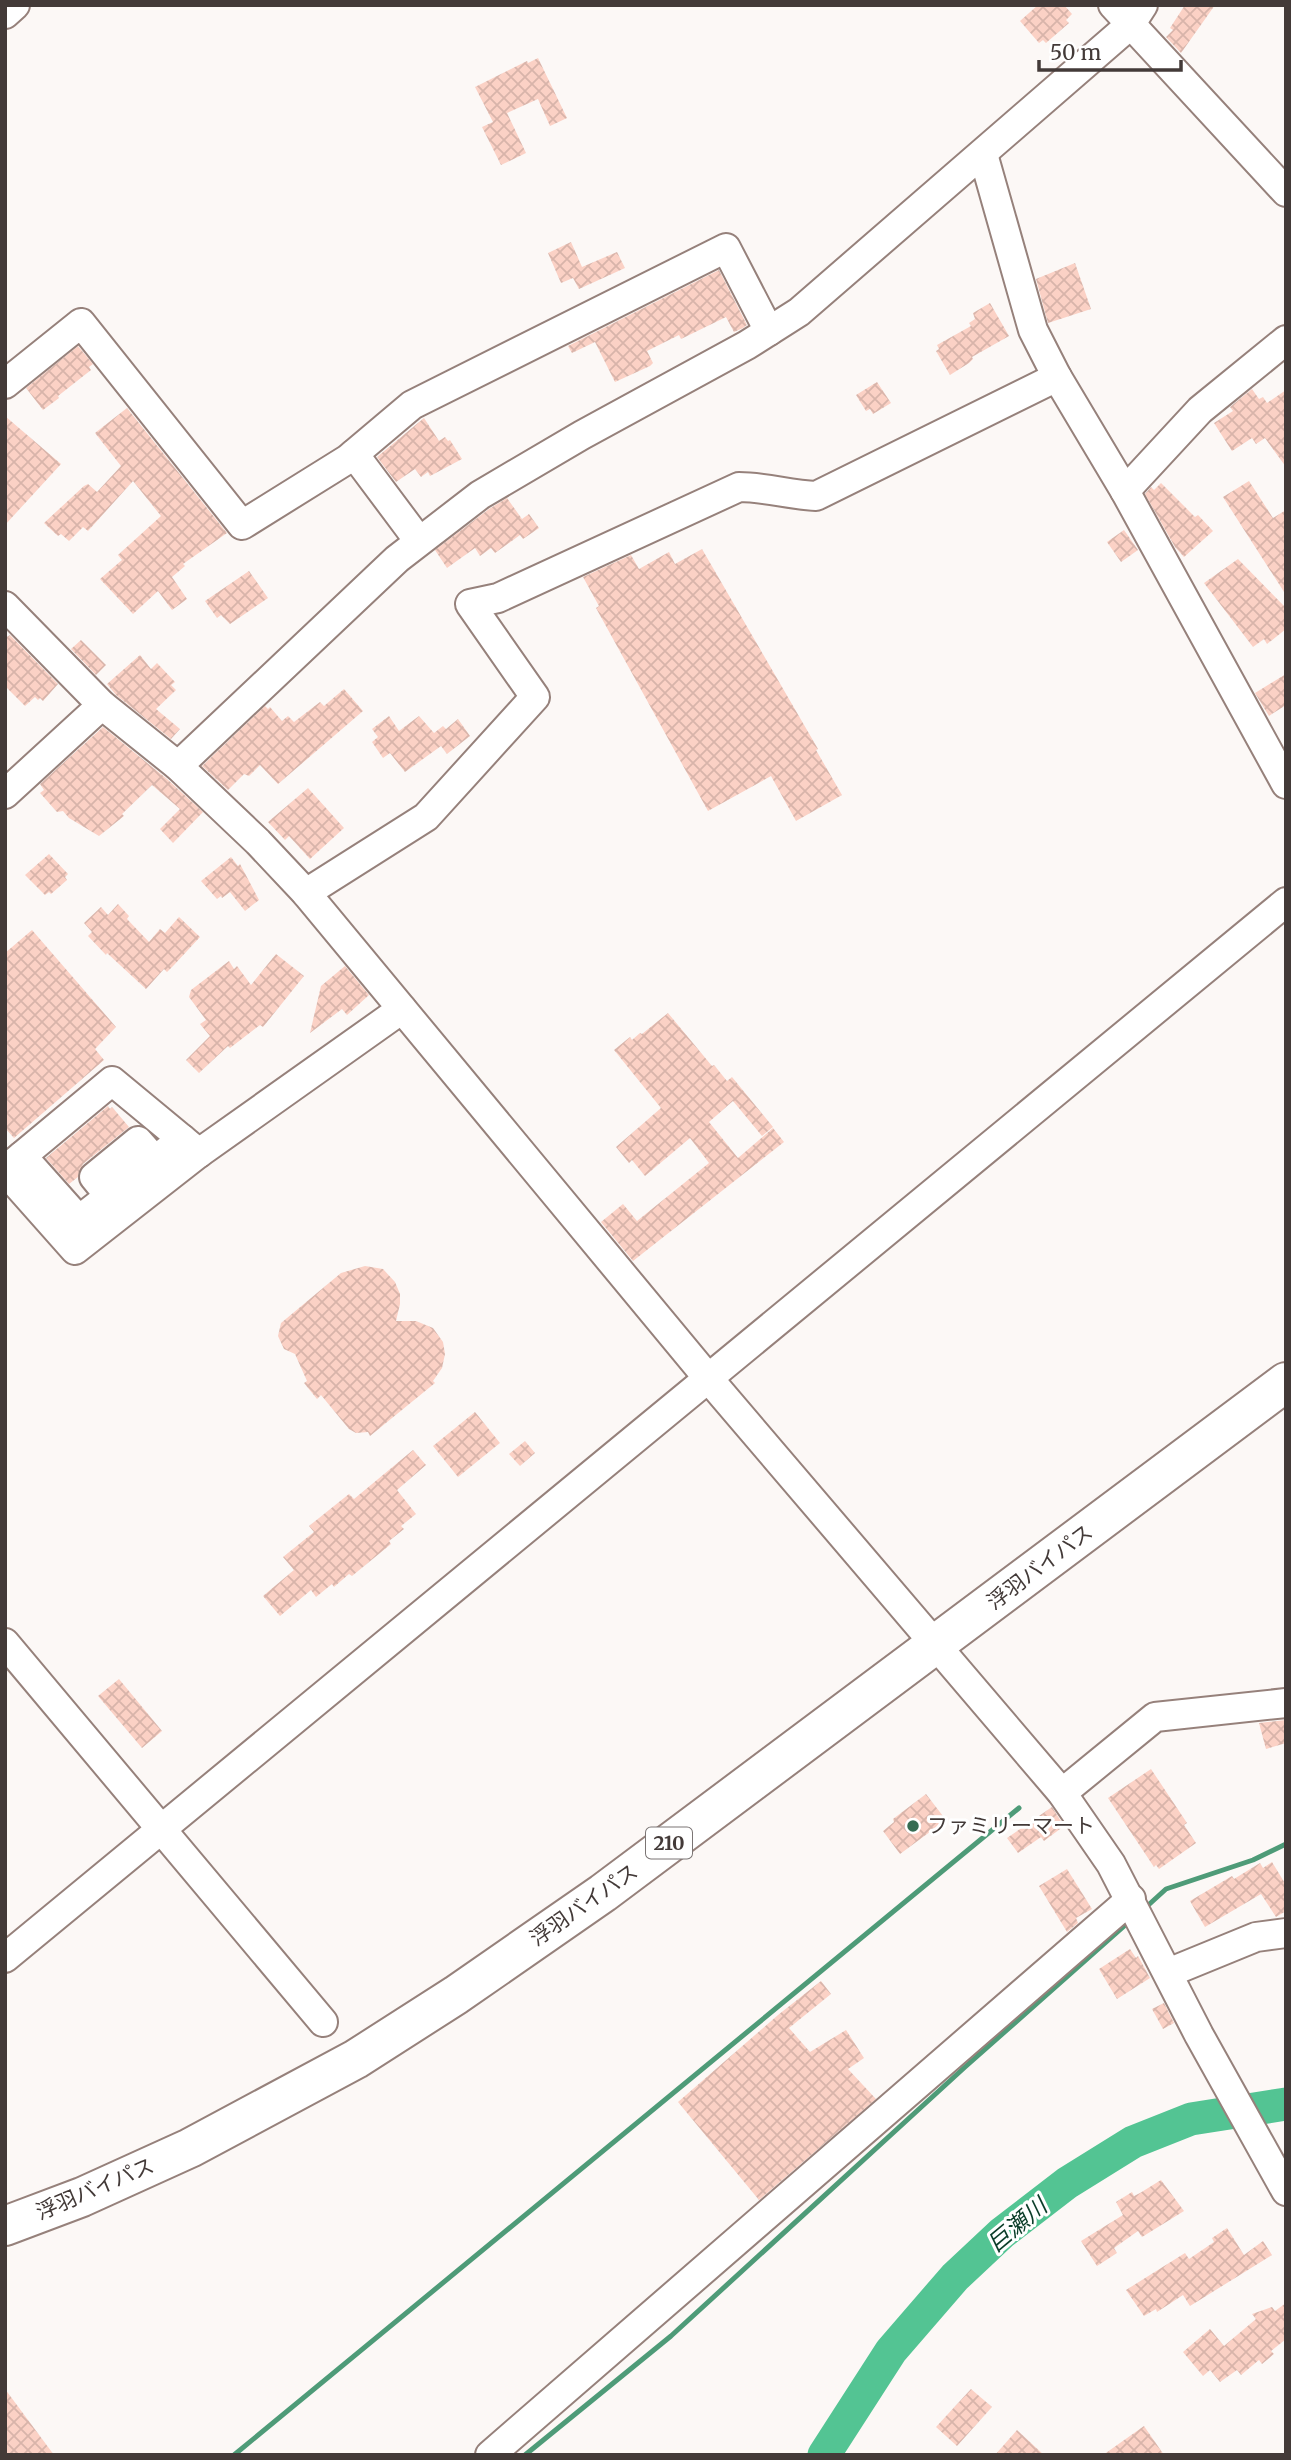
<svg xmlns="http://www.w3.org/2000/svg" width="1291" height="2460" font-family="Merriweather,'Noto Sans JP',serif">
<defs>
<pattern id="building-cross-hatch" width="8" height="8" patternUnits="userSpaceOnUse" patternTransform="scale(1.75)"><rect width="8" height="8" fill="#fbd1c5"/><path d="M0 0l8 8M0 8l8-8" fill="none" stroke="#d8b4aa"/></pattern>
</defs>
<rect width="100%" height="100%" fill="#fcf8f6"/>
<g fill="none" stroke-linecap="round" stroke-linejoin="round">
<!-- stream -->
<g stroke="#4e9b78" stroke-width="5">
<polyline points="1144,1909 1166,1889 1253,1860 1286,1844"/>
<polyline points="234,2455 1019,1808"/>
<polyline points="525,2455 671,2336 965,2067 1131,1920"/>
</g>
<!-- river -->
<polyline stroke="#53c493" stroke-width="33" points="824,2455 891,2351 955,2277 1002,2233 1067,2183 1133,2142 1191,2119 1286,2104"/>
</g>
<!-- building -->
<g fill="url(#building-cross-hatch)">
<polygon points="1038,5 1064,5 1072,14 1066,20 1069,23 1046,43 1043,40 1039,43 1020,21"/>
<polygon points="1185,5 1215,5 1181,53 1166,37 1173,30 1170,28"/>
<polygon points="538,58 567,118 550,126 538,99 507,113 526,153 501,165 482,127 493,122 475,87 527,61 528,63"/>
<polygon points="571,242 582,267 617,252 625,268 579,289 573,278 561,283 548,253"/>
<polygon points="1075,263 1091,309 1048,323 1036,279"/>
<polygon points="719,270 747,325 743,328 734,332 726,317 681,339 679,335 647,351 653,363 650,366 615,382 595,342 572,353 568,346"/>
<polygon points="990,303 1009,336 972,357 973,359 969,363 950,375 936,351 939,349 937,345 971,326 969,323 975,319 973,313"/>
<polygon points="78,346 93,364 89,367 91,370 58,396 59,398 43,410 26,388"/>
<polygon points="877,382 891,403 873,414 870,409 866,411 856,395"/>
<polygon points="1252,389 1259,399 1263,397 1267,403 1286,390 1286,467 1265,438 1256,444 1252,438 1232,451 1214,423 1233,411 1230,407"/>
<polygon points="127,408 227,533 183,564 185,566 172,577 187,599 172,610 158,591 133,614 100,579 122,560 118,555 161,516 133,481 88,531 83,527 69,541 61,534 58,536 44,523 84,486 88,484 97,492 121,466 95,433"/>
<polygon points="5,416 61,464 5,525"/>
<polygon points="424,418 439,441 445,437 448,441 450,440 462,459 430,476 428,472 421,477 415,469 396,482 377,457"/>
<polygon points="1249,481 1273,518 1286,510 1286,595 1223,497"/>
<polygon points="1161,483 1195,517 1198,515 1213,531 1184,557 1175,547 1145,494 1151,487 1154,490"/>
<polygon points="507,498 522,519 529,514 539,528 523,539 520,535 495,553 491,548 480,556 475,548 447,568 435,550 489,509"/>
<polygon points="1124,530 1138,550 1121,562 1107,542"/>
<polygon points="702,549 818,749 816,750 842,795 796,821 771,776 708,811 596,608 599,606 583,577 631,555 639,569 669,552 675,564"/>
<polygon points="1238,559 1286,608 1286,629 1267,644 1264,639 1253,647 1204,583"/>
<polygon points="249,571 268,598 230,624 221,615 217,618 205,601"/>
<polygon points="10,635 58,684 43,701 40,698 38,700 35,697 25,706 5,686 5,638"/>
<polygon points="81,640 106,665 96,675 71,649"/>
<polygon points="140,655 151,669 157,663 175,682 171,685 176,690 156,709 180,729 171,739 116,695 107,684"/>
<polygon points="1286,674 1286,705 1269,716 1255,693"/>
<polygon points="344,689 363,711 278,784 260,765 249,776 244,774 228,790 202,766 265,706 268,709 270,707 282,721 288,716 294,722 320,702 324,706"/>
<polygon points="389,716 399,731 419,716 434,733 443,726 446,729 458,719 470,736 447,754 441,746 405,772 390,753 383,758 372,742 378,737 372,729"/>
<polygon points="103,727 167,779 203,812 173,843 160,829 180,809 152,785 122,814 124,816 99,836 69,818 63,811 57,812 40,793 44,790 40,784"/>
<polygon points="308,788 344,828 310,859 289,836 285,840 268,822"/>
<polygon points="49,854 68,874 65,877 67,880 51,894 49,892 45,895 25,875"/>
<polygon points="231,857 238,866 240,864 259,900 245,911 230,892 222,898 221,896 217,899 201,881"/>
<polygon points="118,904 129,916 127,919 149,942 160,929 165,933 179,917 200,937 174,965 167,972 164,969 146,989 107,953 106,955 88,936 92,932 84,923 101,907 108,915"/>
<polygon points="32,930 116,1027 95,1049 104,1060 14,1138 5,1128 5,953"/>
<polygon points="276,954 304,976 263,1027 260,1025 230,1048 228,1046 199,1073 186,1060 210,1036 200,1024 206,1020 189,997 191,990 229,961 234,969 237,966 251,985"/>
<polygon points="345,966 369,995 347,1015 342,1009 310,1033 321,986"/>
<polygon points="668,1013 712,1066 714,1065 727,1081 732,1077 773,1127 762,1136 733,1101 709,1122 738,1158 773,1128 784,1142 633,1261 601,1222 623,1204 637,1221 709,1163 690,1138 645,1176 632,1160 629,1163 616,1147 661,1108 614,1050 630,1037 632,1040 640,1033 642,1034"/>
<polygon points="108,1106 110,1109 112,1107 129,1127 83,1164 78,1177 69,1184 46,1158"/>
<polygon points="365,1266 383,1269 395,1282 400,1294 400,1304 396,1321 416,1321 433,1328 443,1342 445,1354 442,1368 433,1381 435,1383 370,1436 368,1432 356,1433 349,1429 321,1395 317,1399 304,1383 307,1381 295,1354 284,1349 278,1336 281,1323 341,1273"/>
<polygon points="475,1412 500,1443 458,1477 433,1446"/>
<polygon points="525,1441 535,1453 520,1466 509,1454"/>
<polygon points="413,1450 426,1465 397,1490 416,1514 401,1526 404,1529 389,1541 391,1544 352,1576 349,1574 334,1587 332,1584 316,1597 311,1590 280,1616 263,1596 294,1570 283,1557 314,1532 309,1526 349,1494 354,1499"/>
<polygon points="119,1679 162,1731 142,1748 98,1696"/>
<polygon points="1286,1720 1286,1743 1266,1749 1259,1723"/>
<polygon points="1151,1769 1187,1823 1184,1825 1196,1843 1159,1869 1156,1865 1154,1867 1108,1798"/>
<polygon points="926,1794 946,1820 900,1854 883,1831 894,1822 893,1819"/>
<polygon points="1052,1807 1064,1826 1044,1841 1041,1837 1018,1853 1007,1838"/>
<polygon points="1272,1862 1286,1885 1286,1911 1276,1917 1261,1894 1205,1927 1190,1901 1232,1876 1234,1879 1260,1863 1263,1868"/>
<polygon points="1067,1869 1092,1909 1076,1918 1078,1923 1067,1932 1039,1886"/>
<polygon points="1130,1949 1136,1958 1138,1956 1150,1978 1117,1999 1099,1969"/>
<polygon points="821,1981 831,1994 789,2028 810,2052 846,2030 864,2058 848,2069 876,2099 759,2200 678,2102 778,2015"/>
<polygon points="1164,2003 1174,2023 1163,2029 1152,2009"/>
<polygon points="1161,2180 1184,2211 1142,2237 1138,2231 1114,2248 1117,2253 1097,2266 1081,2241 1123,2215 1116,2202 1132,2192 1134,2196 1140,2193"/>
<polygon points="1227,2228 1244,2255 1263,2241 1272,2255 1190,2306 1183,2295 1157,2312 1156,2309 1144,2316 1126,2290 1185,2253 1189,2259 1214,2242 1212,2238"/>
<polygon points="1286,2303 1286,2339 1271,2351 1274,2354 1262,2364 1259,2360 1241,2375 1237,2370 1220,2382 1210,2370 1203,2376 1183,2352 1210,2329 1224,2346 1256,2319 1252,2314 1272,2307 1275,2311"/>
<polygon points="5,2389 54,2455 5,2455"/>
<polygon points="971,2389 992,2407 957,2446 936,2427"/>
<polygon points="1144,2426 1164,2455 1103,2455"/>
<polygon points="1017,2430 1044,2455 995,2455"/>
</g>
<g fill="none" stroke-linecap="round" stroke-linejoin="round">
<!-- minor casing -->
<g stroke="#96817b" stroke-width="32">
<g id="minor">
<polyline points="1113,5 1286,192"/>
<polyline points="5,14 15,5"/>
<polyline points="983,154 1033,330 1057,377 1125,491 1286,784"/>
<polyline points="5,384 81,323 242,525 348,459 412,405 726,248 769,331"/>
<polyline points="354,454 419,541"/>
<polyline points="1125,491 1200,410 1286,340"/>
<polyline points="5,606 102,705 178,766 258,842 306,893 708,1378 1062,1793 1111,1864 1199,2035 1286,2191"/>
<polyline points="178,766 397,559 480,495 582,435 747,345 799,312 1130,25 1143,5"/>
<polyline points="5,794 102,705"/>
<path d="M306,893L426,817L535,697L470,604L498,598L739,487C765,487 790,495 816,496L1057,377"/>
<polyline points="22,1156 79,1220 182,1139"/>
<polyline points="5,1170 112,1081 199,1153"/>
<polyline points="5,1171 75,1250 199,1153 402,1009"/>
<polyline points="121,1210 94,1177 138,1141 155,1160"/>
<polyline points="5,1643 323,2022"/>
<polyline points="1062,1793 1155,1717 1286,1703"/>
<polyline points="5,1958 1286,902"/>
<polyline points="1168,1973 1256,1937 1286,1933"/>
<polyline points="490,2455 1131,1899"/>
</g>
</g>
<!-- highway casing -->
<g stroke="#96817b" stroke-width="42">
<polyline id="highway" points="5,2226 82,2197 190,2148 356,2059 456,1995 603,1893 1286,1382"/>
</g>
<!-- minor -->
<use href="#minor" stroke="#fff" stroke-width="28"/>
<!-- highway -->
<use href="#highway" stroke="#fff" stroke-width="38"/>
</g>
<!-- markers -->
<circle fill="#356c52" stroke="#fff" stroke-width="2.5" cx="913" cy="1826" r="7"/>
<g text-anchor="middle" stroke-width="6" stroke-linejoin="round" paint-order="stroke">
<!-- shield labels -->
<rect fill="#fff" stroke="#7b7574" stroke-width="2" x="646" y="1827.5" width="46" height="31" rx="5"/>
<g font-size="19" font-weight="bold" fill="#433a38">
<text x="669" y="1850">210</text>
</g>
<!-- street labels -->
<g font-size="21" fill="#433a38" stroke="#fff">
<text transform="translate(1040 1567) rotate(-37)" y="7">浮羽バイパス</text>
<text transform="translate(584 1905) rotate(-35)" y="7">浮羽バイパス</text>
<text transform="translate(95 2189) rotate(-23)" y="7">浮羽バイパス</text>
</g>
<!-- poi labels -->
<g font-size="21" fill="#433a38" stroke="#fff" text-anchor="start">
<text x="927" y="1833">ファミリーマート</text>
</g>
<!-- water labels -->
<g font-size="23" font-style="italic" fill="#0b3d29" stroke="#fff">
<text transform="translate(1017 2225) rotate(-40)" y="8">巨瀬川</text>
</g>
</g>
<!-- border -->
<rect width="1291" height="2460" fill="none" stroke="#433a38" stroke-width="14"/>
<!-- scale -->
<path d="M1039 60v10h142v-10" fill="none" stroke="#433a38" stroke-width="3.5"/>
<text x="1050" y="60" font-size="21" fill="#433a38" stroke="#ffffff" stroke-width="5" paint-order="stroke">50 m</text>
</svg>
